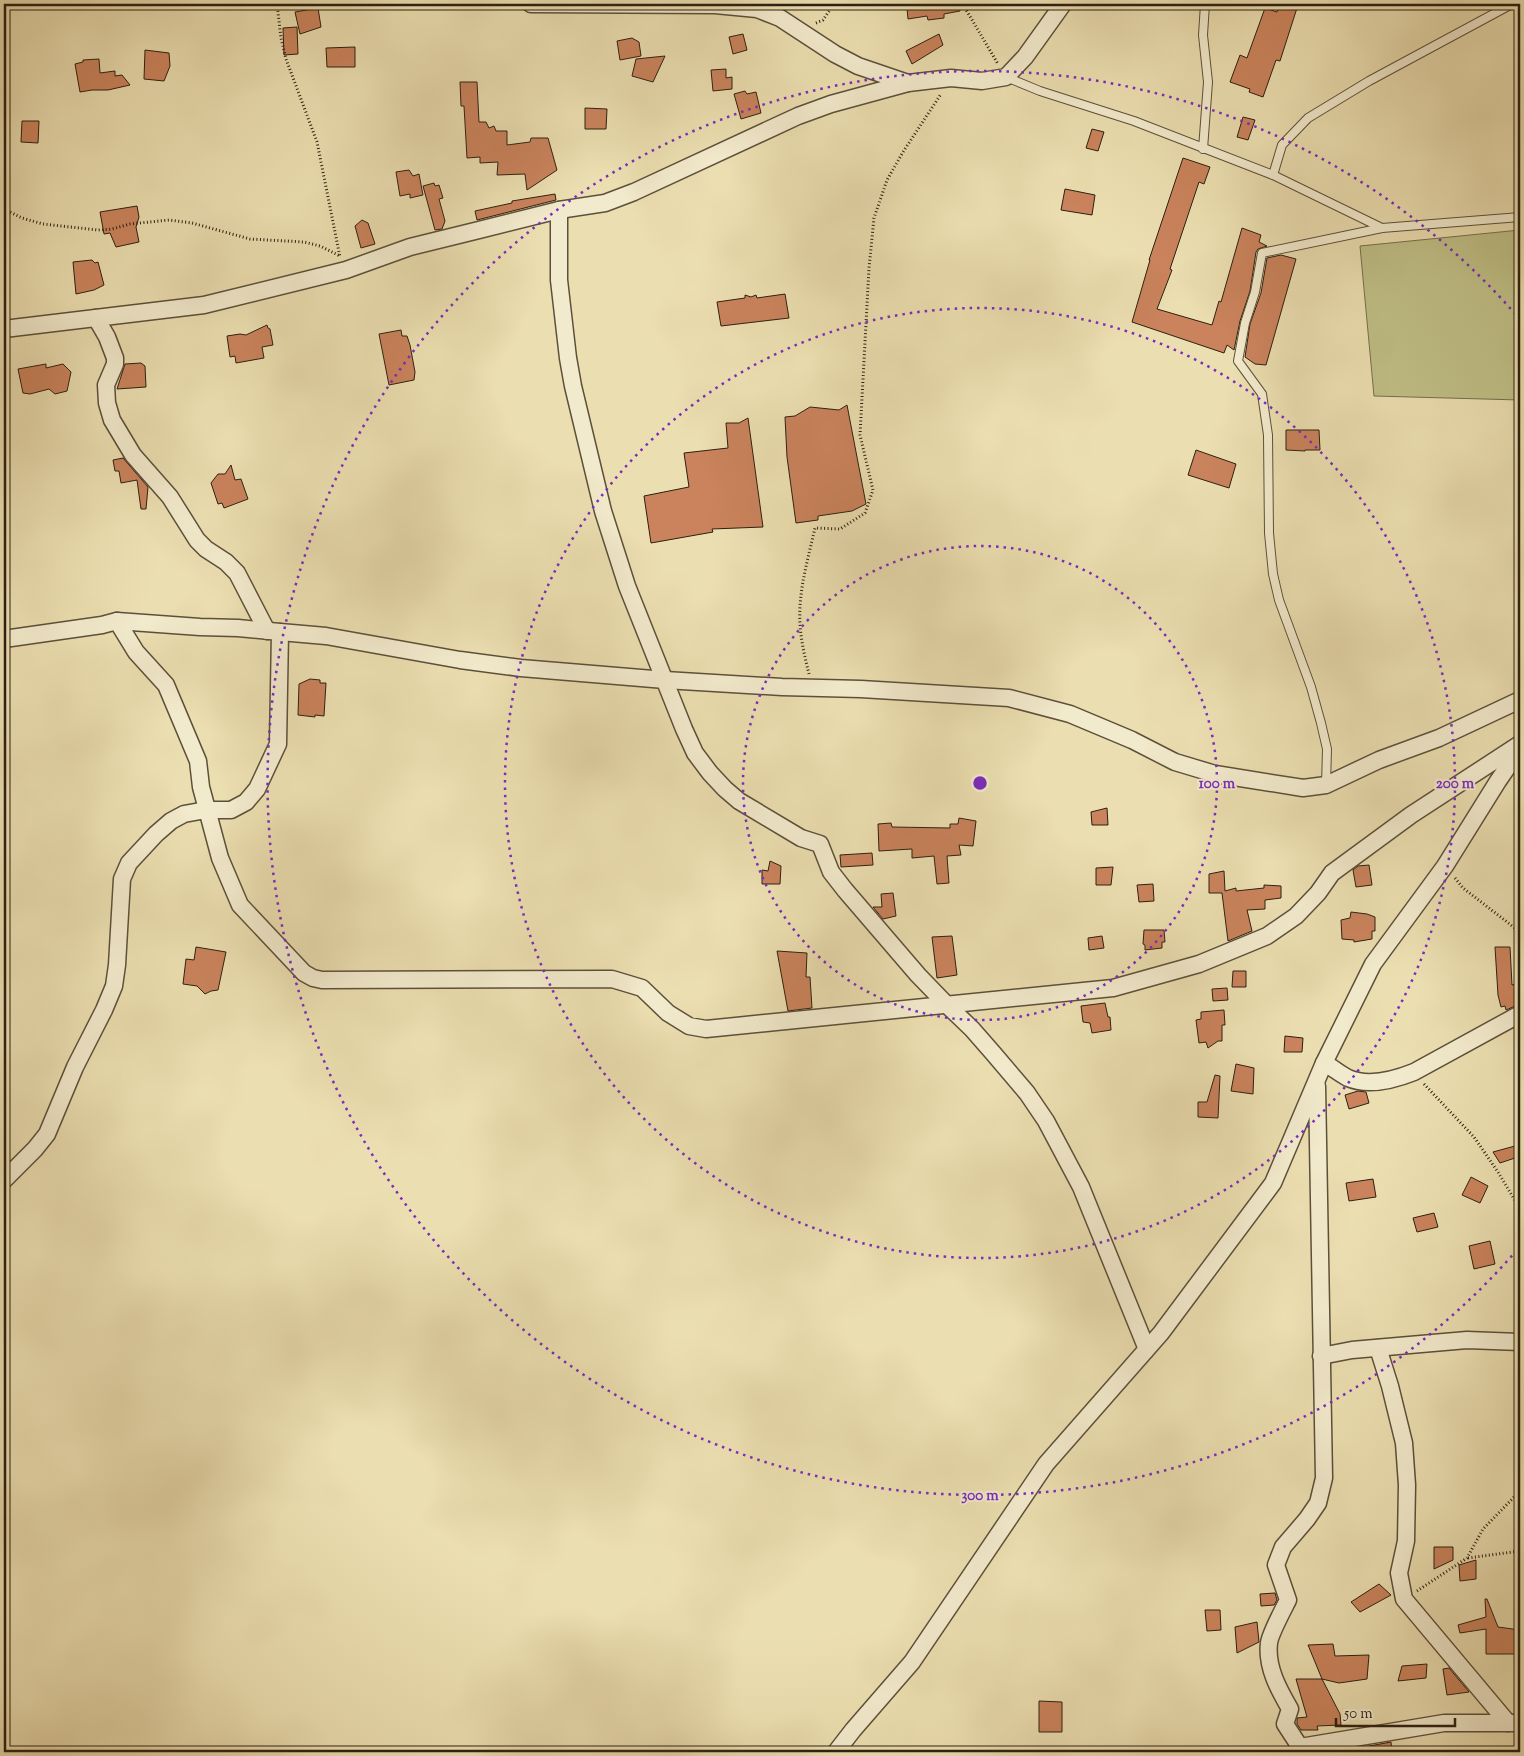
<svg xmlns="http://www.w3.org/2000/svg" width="1524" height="1756" font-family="'Sorts Mill Goudy',serif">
<rect width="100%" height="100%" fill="#ebdeb0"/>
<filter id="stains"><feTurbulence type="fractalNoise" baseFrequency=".004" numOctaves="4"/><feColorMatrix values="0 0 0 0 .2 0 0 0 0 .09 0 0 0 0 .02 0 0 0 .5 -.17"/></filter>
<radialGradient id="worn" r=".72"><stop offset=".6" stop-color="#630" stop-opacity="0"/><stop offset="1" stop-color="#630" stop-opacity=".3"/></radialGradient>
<!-- green -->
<polygon fill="#bfbf86" stroke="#76704c" points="1520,230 1520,400 1374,396 1360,246"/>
<!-- building -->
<g fill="#ca835c" stroke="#2c2012">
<polygon points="908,4 960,4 960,11 944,14 944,18 928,20 927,16 908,19 907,8 909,7"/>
<polygon points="1279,4 1297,8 1280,61 1276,60 1263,97 1249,92 1250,89 1230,82 1240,55 1247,58 1265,8 1277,12"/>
<polygon points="318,8 321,27 300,34 295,12"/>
<polygon points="297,27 298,54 284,55 283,28"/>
<polygon points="743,34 747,50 733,54 729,37"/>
<polygon points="939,34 943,45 912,64 906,51"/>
<polygon points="632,38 639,42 641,56 620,60 617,41"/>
<polygon points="355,47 355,67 327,67 326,48"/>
<polygon points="145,50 169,53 170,66 164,81 144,79"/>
<polygon points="665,56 653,82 632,76 636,59"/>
<polygon points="99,59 100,73 115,71 115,76 122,75 130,85 108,90 92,90 80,92 75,64 83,62 83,60"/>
<polygon points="726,69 726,78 732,77 732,89 713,91 711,70"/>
<polygon points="460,82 477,82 479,122 486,122 489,128 494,126 496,131 507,131 507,145 530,142 531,138 548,138 557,170 527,190 525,174 497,175 498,162 480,163 480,157 467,158 464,106 461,106"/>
<polygon points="745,91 747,94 756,92 761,113 741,119 734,94"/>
<polygon points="585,108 607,109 606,129 585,129"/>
<polygon points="1243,117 1255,120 1248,140 1237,137"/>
<polygon points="22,121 39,121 38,143 21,142"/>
<polygon points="1092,129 1104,132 1098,151 1086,148"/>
<polygon points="1183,158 1210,167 1204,184 1199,182 1170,269 1172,270 1157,309 1212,325 1219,301 1221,302 1242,228 1261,235 1259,242 1267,246 1258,249 1256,252 1250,291 1240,321 1234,350 1227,345 1224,353 1132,322 1150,260 1149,260"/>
<polygon points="409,170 413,176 419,174 423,195 410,198 410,194 400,196 396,172"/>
<polygon points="434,183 435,186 439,185 443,198 439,199 445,221 442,229 435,230 423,186"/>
<polygon points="1065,189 1095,195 1092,215 1061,210"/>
<polygon points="555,194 556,200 477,220 475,211 512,203 512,201"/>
<polygon points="137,206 139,217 136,227 139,242 116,247 110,233 104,234 100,212"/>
<polygon points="362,220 368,223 375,244 361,248 355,226"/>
<polygon points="1281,255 1296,259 1266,365 1255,364 1245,357 1250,324 1261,293 1267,258"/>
<polygon points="92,260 95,263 98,262 104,285 94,290 76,294 73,262"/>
<polygon points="785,294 789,318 721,326 717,302 745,298 745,295 751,297 756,295 757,298"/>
<polygon points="267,325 268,328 270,329 273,345 262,347 264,358 236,363 235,356 230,357 227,336 240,334 246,335"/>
<polygon points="401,330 402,336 407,336 410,345 415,372 414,380 389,385 379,334"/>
<polygon points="141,363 145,366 146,387 117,389 125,364"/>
<polygon points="46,364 46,368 63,364 71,372 67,391 55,394 49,389 30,394 23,393 18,369"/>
<polygon points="847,405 866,504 852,511 818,516 818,520 796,523 787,457 785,417 795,416 810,407 839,410"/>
<polygon points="748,418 763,527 712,529 713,532 651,543 644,496 689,487 684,453 728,448 726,423 739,423"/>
<polygon points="1286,430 1319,430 1320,450 1305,450 1305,451 1286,450"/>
<polygon points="1196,450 1236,464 1229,488 1188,475"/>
<polygon points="123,458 148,487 146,509 141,509 137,480 121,483 119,471 115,471 113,460"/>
<polygon points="231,465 235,480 241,479 248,499 224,508 222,503 218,504 211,483 218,474 225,474"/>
<polygon points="310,679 320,680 320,683 326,683 324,716 315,715 315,717 298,715 299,684"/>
<polygon points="1107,808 1108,825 1092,825 1091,812"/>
<polygon points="959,818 976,821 973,846 959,845 961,855 947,856 949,883 937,884 934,856 912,858 912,849 879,851 878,824 891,823 892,827 950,828 950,824 958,824"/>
<polygon points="872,853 873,865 841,867 840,855"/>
<polygon points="770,861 781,866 780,884 762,884 762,870 768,871"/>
<polygon points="1369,865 1372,885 1356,887 1353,870 1358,866"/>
<polygon points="1113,867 1111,885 1096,885 1096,868"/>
<polygon points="1224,871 1225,891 1236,888 1236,891 1264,888 1264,885 1281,886 1281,898 1265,900 1265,909 1247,910 1252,931 1228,941 1222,893 1209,893 1209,874"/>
<polygon points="1153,884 1154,901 1139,902 1137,885"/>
<polygon points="893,893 896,916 883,919 873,907 882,907 881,894"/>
<polygon points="1351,912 1367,914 1375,917 1375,931 1372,931 1372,939 1354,942 1354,940 1342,939 1341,920 1350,918"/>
<polygon points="1144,930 1164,930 1165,942 1162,942 1162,948 1145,950 1145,945 1143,944"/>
<polygon points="952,936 957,975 937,978 932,937"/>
<polygon points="1102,936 1104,948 1089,950 1088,938"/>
<polygon points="196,947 226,952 218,990 211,991 205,994 197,986 183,984 186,959 194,960"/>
<polygon points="1495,947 1510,947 1512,985 1520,983 1520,1004 1506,1010 1505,1006 1501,1007 1498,995"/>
<polygon points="777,951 807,953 806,977 810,977 812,1008 788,1011"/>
<polygon points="1233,971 1246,971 1246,987 1232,987"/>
<polygon points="1227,988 1228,1000 1213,1001 1212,989"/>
<polygon points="1105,1003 1108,1017 1110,1017 1111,1030 1092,1033 1090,1023 1083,1022 1081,1006"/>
<polygon points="1224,1010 1225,1025 1222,1025 1222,1041 1218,1041 1208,1048 1206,1042 1199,1043 1196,1020 1201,1019 1201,1012"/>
<polygon points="1285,1036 1303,1038 1302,1052 1284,1052"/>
<polygon points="1236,1064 1254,1068 1253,1094 1231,1091"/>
<polygon points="1215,1075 1220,1076 1218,1118 1198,1117 1198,1102 1207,1102"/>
<polygon points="1358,1091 1366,1092 1369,1103 1349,1109 1345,1095"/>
<polygon points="1515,1146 1518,1157 1500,1163 1493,1152"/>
<polygon points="1471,1177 1488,1186 1480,1203 1462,1195"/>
<polygon points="1373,1179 1376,1197 1349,1201 1346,1183"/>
<polygon points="1434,1213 1438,1227 1417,1232 1413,1218"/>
<polygon points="1490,1241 1495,1264 1474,1269 1469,1246"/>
<polygon points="1434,1547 1453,1547 1453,1560 1434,1569"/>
<polygon points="1476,1560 1476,1579 1460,1581 1459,1565"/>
<polygon points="1379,1584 1391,1595 1360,1612 1351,1602"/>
<polygon points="1275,1593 1277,1600 1274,1605 1261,1606 1260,1594"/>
<polygon points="1485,1599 1487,1599 1498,1627 1520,1630 1520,1654 1486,1654 1486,1629 1460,1633 1458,1625 1486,1617"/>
<polygon points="1205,1610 1220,1610 1221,1630 1207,1631"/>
<polygon points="1257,1622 1259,1642 1237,1653 1235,1627"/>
<polygon points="1333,1644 1335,1656 1369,1655 1367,1679 1339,1683 1322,1679 1308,1645"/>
<polygon points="1427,1664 1426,1678 1398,1681 1402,1666"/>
<polygon points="1449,1668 1469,1692 1447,1695 1443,1669"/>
<polygon points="1296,1679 1322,1679 1340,1714 1341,1725 1317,1726 1318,1730 1301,1730 1297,1724 1297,1718 1307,1717"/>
<polygon points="1039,1701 1062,1702 1062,1732 1039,1732"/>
<polygon points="1391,1742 1392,1752 1364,1752 1364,1747"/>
</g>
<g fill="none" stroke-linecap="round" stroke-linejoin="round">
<!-- lane casing -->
<g stroke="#5c503a" stroke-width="10">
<g id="lane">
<polyline points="1006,77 1040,91 1134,121 1273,175 1382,228"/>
<polyline points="1203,149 1208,82 1203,35 1205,4"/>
<polyline points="1273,175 1282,145 1308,118 1369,81 1512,4"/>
<polyline points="1326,785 1327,749 1321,723 1311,687 1279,600 1273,574 1269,533 1268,435 1262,394 1238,361 1245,323 1255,292 1262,253 1382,228 1520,217"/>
</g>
</g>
<!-- street casing -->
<g stroke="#5c503a" stroke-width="19">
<g id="street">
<polyline points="531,4 715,5 757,9 780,18 835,54 858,66 908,83"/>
<polyline points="559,210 559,280 568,358 573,386 603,511 627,586 684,729 695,753 710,773 725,789 739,801 801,838 820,844 831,872 845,890 918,975 946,1004 972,1029 993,1053 1027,1093 1046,1121 1081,1187 1146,1347 1145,1351"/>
<polyline points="96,318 107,337 115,358 115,364 106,385 107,403 112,420 133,455 170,497 197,540 206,549 226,562 237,573 267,631"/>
<polyline points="4,329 204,305 346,270 410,247 479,230 559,210 605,203 634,192 798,116 831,104 908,83 951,78 982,81 1006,77 1025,57 1063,4"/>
<polyline points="117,621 136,652 166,685 198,761 201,787 220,858 240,905 304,973 313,978 322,980 612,979 642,988 668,1013 689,1026 706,1029 1113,988 1199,964 1267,936 1296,916 1318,893 1332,873 1411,815 1520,744"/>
<polyline points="4,639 102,625 117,621 200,627 238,628 280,632 326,636 460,660 521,668 665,680 782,687 861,689 1009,698 1070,714 1132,740 1175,762 1215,774 1303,788 1326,785 1379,760 1439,738 1520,700"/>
<path d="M1324,1063C1332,1067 1340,1074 1348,1078C1369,1087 1394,1080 1414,1072L1520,1014"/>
<path d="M1317,1086L1324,1478L1318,1503L1307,1519L1283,1547L1276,1565L1288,1600C1283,1610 1270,1634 1269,1643C1266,1667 1279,1690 1290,1709L1285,1724L1300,1747L1444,1723H1520"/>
<polyline points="4,1180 35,1149 47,1134 75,1067 104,1010 114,986 117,965 122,879 129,863 156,834 171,821 184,814 206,810 231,810 246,802 257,789 278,744 280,632"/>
<polyline points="1378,1348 1390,1386 1404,1443 1407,1485 1406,1541 1399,1573 1404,1599 1508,1723"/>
<polyline points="1321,1356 1352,1350 1467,1340 1520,1342"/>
<polyline points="836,1752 853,1730 912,1662 1046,1464 1161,1333 1273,1183 1324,1063 1373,964 1445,866 1498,781 1520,749"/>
</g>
</g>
<!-- path -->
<g stroke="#2c2012" stroke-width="3" stroke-dasharray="1 2.5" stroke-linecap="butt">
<polyline points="277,4 281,38 286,59 317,142 340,257"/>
<polyline points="965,4 965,8 998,64"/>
<polyline points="816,23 823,20 834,4"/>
<polyline points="4,209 22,218 43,224 98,230 112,229 130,224 169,220 192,223 250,239 304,242 320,246 340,256"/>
<path d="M809,674C805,658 801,641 800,624C798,592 808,559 815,528L840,529L865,513L873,490L860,435L869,268L874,218L887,180L903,152L941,94"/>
<polyline points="1455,878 1463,888 1520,932"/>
<polyline points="1424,1084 1474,1137 1498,1172 1520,1209"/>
<polyline points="1468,1558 1520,1551"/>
<polyline points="1417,1591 1467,1558 1483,1529 1520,1491"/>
</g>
<!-- lane -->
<use href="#lane" stroke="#f2eacc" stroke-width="8"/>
<!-- street -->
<use href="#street" stroke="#f2eacc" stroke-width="16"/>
</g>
<!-- distance rings -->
<g fill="none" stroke="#7b2cbf" stroke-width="2.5" stroke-dasharray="2.5 5">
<circle cx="980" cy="783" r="237"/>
<circle cx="980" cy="783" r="475"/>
<path d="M1517 1250A712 712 0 1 1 1517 316"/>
</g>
<circle cx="980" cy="783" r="8" fill="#7b2cbf" stroke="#f2eacc" stroke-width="2.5"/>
<g font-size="15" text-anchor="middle" font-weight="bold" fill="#7b2cbf" stroke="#f2eacc" stroke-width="4" stroke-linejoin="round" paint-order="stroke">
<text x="1217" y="788">100 m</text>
<text x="1455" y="788">200 m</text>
<text x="980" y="1500">300 m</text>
</g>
<!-- margin -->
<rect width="1524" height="1756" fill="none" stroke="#ebdeb0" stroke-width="20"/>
<rect x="5" y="5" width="1514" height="1746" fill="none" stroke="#2c2012" stroke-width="2.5"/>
<rect x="10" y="10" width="1504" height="1736" fill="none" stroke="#2c2012"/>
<!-- scale -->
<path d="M1336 1718v8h119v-8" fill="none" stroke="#2c2012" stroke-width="2.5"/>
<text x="1344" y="1718" font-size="15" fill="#2c2012" stroke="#f2eacc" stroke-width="4" paint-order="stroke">50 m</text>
<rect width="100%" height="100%" filter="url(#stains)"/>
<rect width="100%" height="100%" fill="url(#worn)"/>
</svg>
